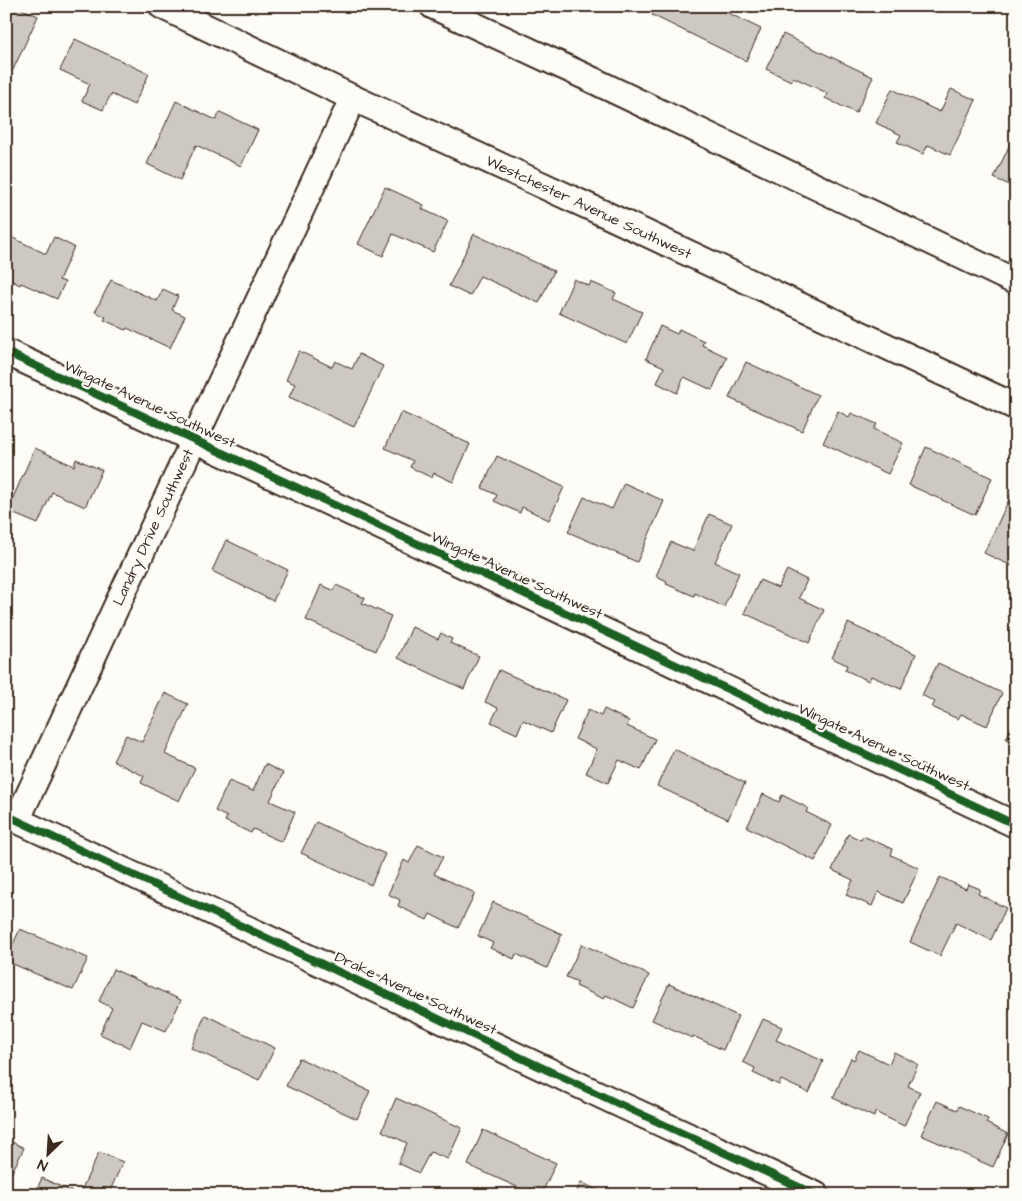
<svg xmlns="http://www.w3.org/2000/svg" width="1022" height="1201" font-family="'Architects Daughter',sans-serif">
<rect width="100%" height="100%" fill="#fdfcf7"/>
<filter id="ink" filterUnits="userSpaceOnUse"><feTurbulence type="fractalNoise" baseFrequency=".02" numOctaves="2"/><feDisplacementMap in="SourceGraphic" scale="10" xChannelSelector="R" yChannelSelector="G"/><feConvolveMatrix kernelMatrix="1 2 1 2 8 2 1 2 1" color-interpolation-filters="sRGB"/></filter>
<g filter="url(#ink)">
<!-- building -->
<g fill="#cdc8c2" stroke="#3b2a1e">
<polygon points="8,6 16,6 38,16 13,70 6,67 6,11"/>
<polygon points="657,6 714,6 761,29 746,61 652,15"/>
<polygon points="783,34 873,77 856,113 825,98 827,93 793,77 791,81 766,69"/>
<polygon points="75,39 149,74 134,105 111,94 103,110 82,101 90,84 60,70"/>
<polygon points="892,89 940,112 951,89 976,100 950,155 928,145 923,154 897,142 901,135 876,123"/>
<polygon points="176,101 216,120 220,112 258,130 241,166 196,145 180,180 147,164"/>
<polygon points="1011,142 1016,145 1016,188 994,178"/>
<polygon points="385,187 424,205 422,209 448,221 433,252 393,234 383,256 358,244"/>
<polygon points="474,234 554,271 539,303 480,276 470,296 449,286"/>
<polygon points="9,236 46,254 54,237 74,247 59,280 65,282 57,299 21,283 20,285 6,278 6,243"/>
<polygon points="574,279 589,286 591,282 616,293 613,299 642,312 627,344 559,313"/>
<polygon points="111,280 157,301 163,289 178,296 172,310 185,316 170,348 127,328 126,330 104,320 106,317 95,312"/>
<polygon points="660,326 677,334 679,329 704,341 702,345 727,357 712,390 684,377 677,393 657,383 664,367 646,359"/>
<polygon points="299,351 332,367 335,361 352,369 359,354 383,366 354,427 289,397 295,384 286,380"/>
<polygon points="746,362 818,395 802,431 729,398"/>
<polygon points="838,411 849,417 851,413 877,424 874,429 903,443 888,474 823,443"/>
<polygon points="401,412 470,444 453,482 434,473 432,478 410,467 413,461 385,448"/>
<polygon points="926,447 992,478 975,515 909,485"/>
<polygon points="35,448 74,466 76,459 102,470 85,507 52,492 38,524 7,511"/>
<polygon points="497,456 564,487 549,520 522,507 520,513 494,501 497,495 482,488"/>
<polygon points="624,483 664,501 637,562 568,532 584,497 612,509"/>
<polygon points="1012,493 1016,494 1016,568 984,553"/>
<polygon points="709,514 732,524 715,562 739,573 724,607 695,593 694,596 666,584 667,581 656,576 671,542 693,551"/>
<polygon points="226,540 288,570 273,601 212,571"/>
<polygon points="787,570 807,580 799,598 824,610 809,643 744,613 760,580 778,588"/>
<polygon points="321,585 333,590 336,585 365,598 362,603 391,616 376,651 306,620"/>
<polygon points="848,623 916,654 901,689 871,676 869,681 845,670 847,665 832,658"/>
<polygon points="412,627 438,639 441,633 452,639 450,643 479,656 464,689 398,658"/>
<polygon points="938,663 1002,693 987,726 961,714 958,719 932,707 935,702 922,695"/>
<polygon points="499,670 566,700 551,733 523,720 517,734 491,722 498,708 485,702"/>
<polygon points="165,693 188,704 165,754 195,768 179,801 141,783 144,776 113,761 126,735 142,742"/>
<polygon points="604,709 629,721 627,726 655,739 641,770 619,760 608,783 586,773 597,749 575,739 588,710 601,716"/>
<polygon points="1016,718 1016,744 1006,739"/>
<polygon points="674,749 745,783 728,819 657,786"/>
<polygon points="265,764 283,773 270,801 295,812 282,842 253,829 251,833 225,821 227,817 215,811 229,781 253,791"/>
<polygon points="763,794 779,802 782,795 808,808 806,812 832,825 815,861 747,827"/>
<polygon points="316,822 385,854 371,885 301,853"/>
<polygon points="848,834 861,840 863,836 893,849 891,855 919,868 903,903 878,892 872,906 846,895 853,880 832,870"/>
<polygon points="418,845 443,857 434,874 475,893 458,928 430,914 427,920 398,906 400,900 388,894 404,860 409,863"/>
<polygon points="940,877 966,889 968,884 980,889 978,894 1006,908 991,940 956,923 940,956 910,942"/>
<polygon points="493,902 562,934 547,968 516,954 514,959 490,948 493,943 478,936"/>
<polygon points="20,929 88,958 73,990 6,961 6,959"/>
<polygon points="582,944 649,975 633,1008 606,995 604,999 576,986 578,982 566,977"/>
<polygon points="113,969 181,1000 166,1031 142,1021 130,1048 100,1034 112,1008 99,1001"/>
<polygon points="669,984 738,1016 723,1050 693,1036 692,1038 652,1020"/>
<polygon points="205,1015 275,1048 259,1080 191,1048"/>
<polygon points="763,1019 782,1027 776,1040 823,1061 809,1093 781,1080 779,1085 753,1073 755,1068 743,1062"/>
<polygon points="859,1050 889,1064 894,1052 918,1064 908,1086 920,1092 904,1126 875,1112 874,1117 833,1098 851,1058 854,1060"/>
<polygon points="299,1058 370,1091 357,1119 286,1086"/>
<polygon points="396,1098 462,1128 448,1159 430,1152 419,1173 398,1163 407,1143 382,1131"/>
<polygon points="937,1101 957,1110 959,1106 988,1119 986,1123 1008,1134 993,1167 921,1135"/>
<polygon points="483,1130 556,1163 541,1195 535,1195 468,1165"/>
<polygon points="8,1140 24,1148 6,1184 6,1144"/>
<polygon points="99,1152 123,1162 108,1195 34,1195 42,1178 79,1195"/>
<polygon points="581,1182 607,1195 575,1195"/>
</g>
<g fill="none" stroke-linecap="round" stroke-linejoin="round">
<!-- minor casing -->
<g stroke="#3b2a1e" stroke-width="29">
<g id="minor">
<polyline points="162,6 353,98 607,215 1016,407"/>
<polyline points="433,6 586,77 1016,282"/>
<polyline points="6,352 536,599 1016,825"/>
<polyline points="6,815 617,1103 816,1195"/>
<polyline points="17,820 353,98"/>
</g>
</g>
<!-- minor -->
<use href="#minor" stroke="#fdfcf7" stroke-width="25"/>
<!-- cycleway casing -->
<g stroke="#fdfcf7" stroke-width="11">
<g id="cycleway">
<polyline points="6,352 536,599 1016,825"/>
<polyline points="6,815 617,1103 816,1195"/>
</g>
</g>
<!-- cycleway -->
<use href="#cycleway" stroke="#1b5e20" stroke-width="8"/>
</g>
</g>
<g text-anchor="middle" stroke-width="4.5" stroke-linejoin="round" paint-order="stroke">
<!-- street labels -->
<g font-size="15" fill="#3b2a1e" stroke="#fdfcf7">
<text transform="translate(589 207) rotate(25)" y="5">Westchester Avenue Southwest</text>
<text transform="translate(150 404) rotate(25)" y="5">Wingate Avenue Southwest</text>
<text transform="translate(153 527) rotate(-65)" y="5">Landry Drive Southwest</text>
<text transform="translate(517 575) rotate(25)" y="5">Wingate Avenue Southwest</text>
<text transform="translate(884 747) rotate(25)" y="5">Wingate Avenue Southwest</text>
<text transform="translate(416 993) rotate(25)" y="5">Drake Avenue Southwest</text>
</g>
</g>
<!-- margin -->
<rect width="1022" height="1201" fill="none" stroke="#fdfcf7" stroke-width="25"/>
<rect x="12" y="12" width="997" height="1176" fill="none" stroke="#3b2a1e" stroke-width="2" filter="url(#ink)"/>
<!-- north arrow -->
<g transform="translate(48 1154) rotate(205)" stroke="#fdfcf7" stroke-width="4" paint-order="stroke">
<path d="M0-4L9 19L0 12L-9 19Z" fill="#3b2a1e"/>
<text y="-8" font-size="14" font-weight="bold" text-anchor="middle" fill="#3b2a1e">N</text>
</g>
</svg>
